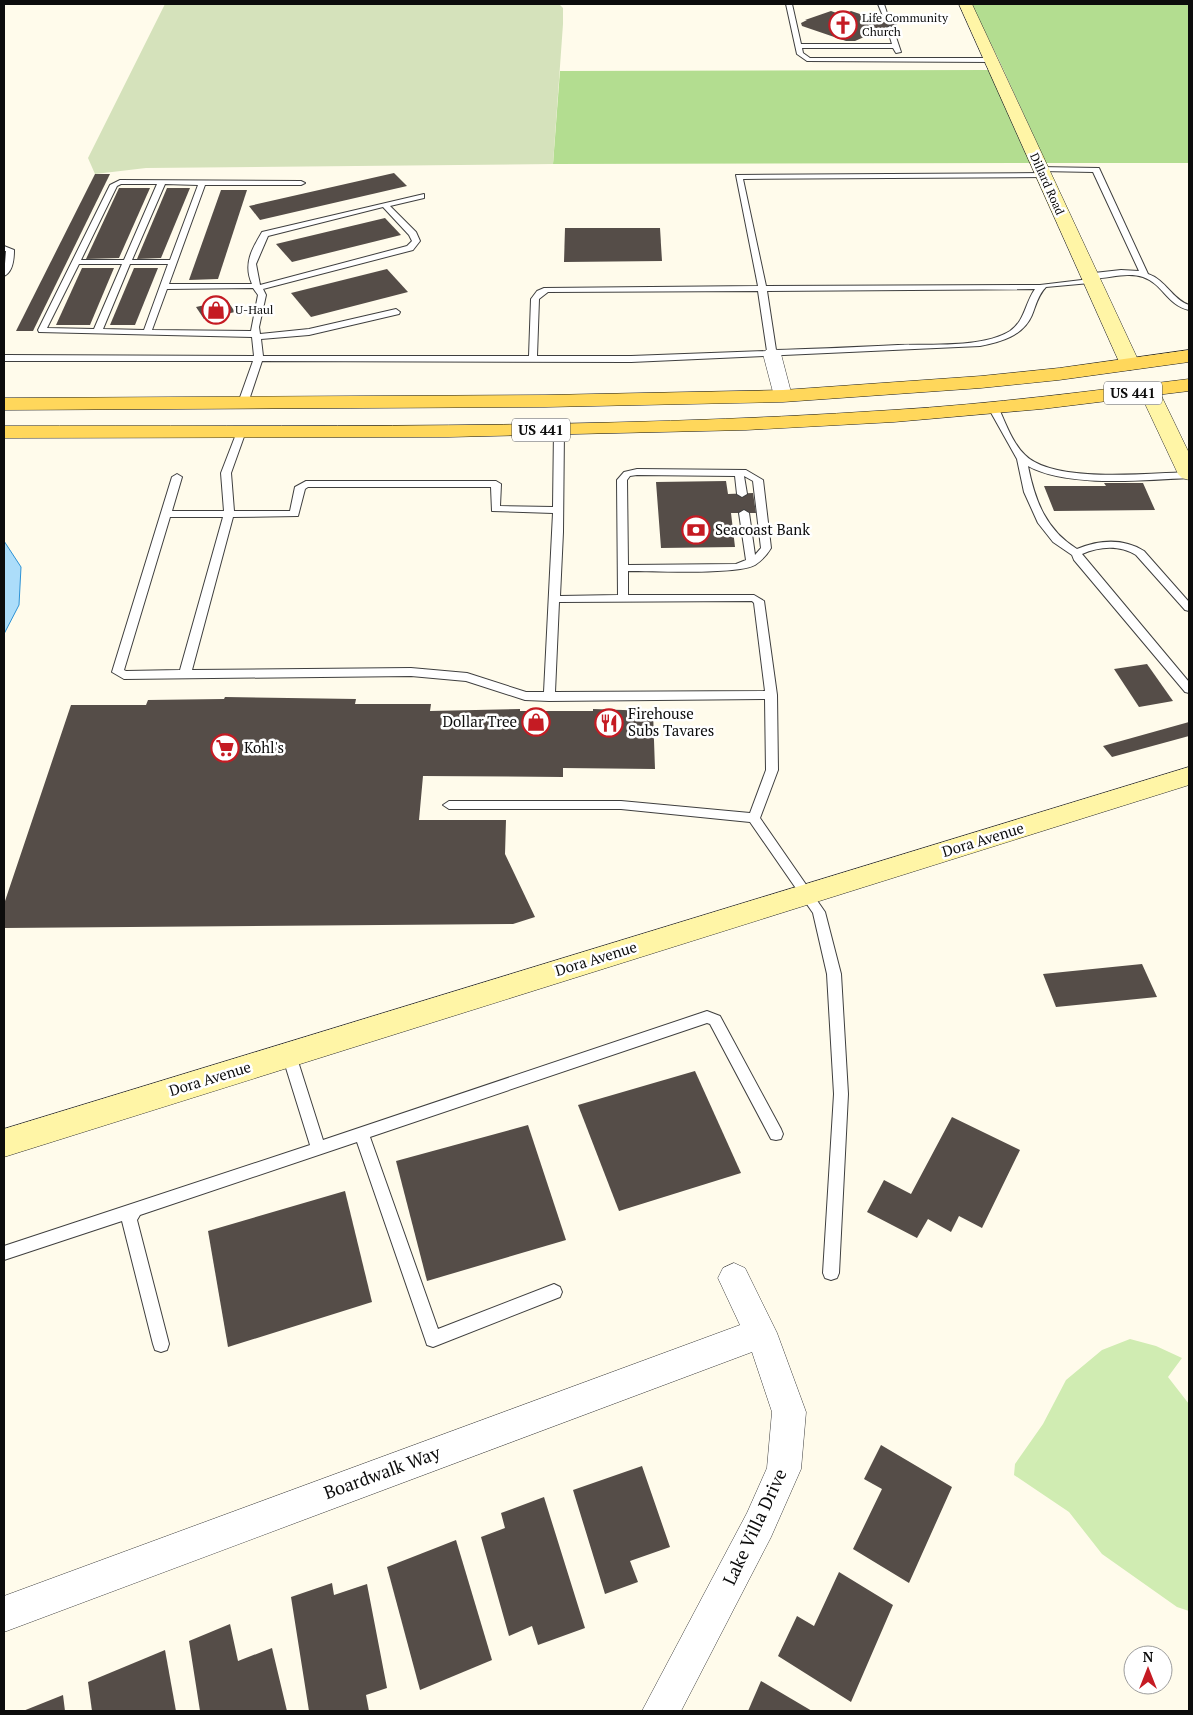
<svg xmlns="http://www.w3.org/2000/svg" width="1193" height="1715" font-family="'PT Serif',serif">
<rect width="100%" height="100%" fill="#fffbeb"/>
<!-- green -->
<polygon fill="#d0ecb2" points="1130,1339 1156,1346 1182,1358 1168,1377 1189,1404 1189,1611 1177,1607 1102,1554 1069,1512 1014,1475 1015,1464 1043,1424 1066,1380 1102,1350"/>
<!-- forest -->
<g fill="#b3dd90">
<polygon points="971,4 1189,4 1189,163 1046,163 999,60"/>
<polygon points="989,70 1030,163 553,164 560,71"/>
</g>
<!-- cemetery -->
<polygon fill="#d5e2bb" points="165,4 559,4 563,8 563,24 553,164 146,168 95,174 88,158"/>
<!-- water -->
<polygon fill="#acddfa" stroke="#2e93d6" points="4,541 21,567 19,605 4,634"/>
<!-- building -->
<g fill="#554d48">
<polygon points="831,11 842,15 851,11 884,22 895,22 898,27 887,27 855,41 846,41 802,26 801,23 807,20 805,20"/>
<polygon points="394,173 407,186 260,220 249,206"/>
<polygon points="95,174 110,174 33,331 16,331"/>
<polygon points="119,188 150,188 119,258 86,259"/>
<polygon points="167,188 190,188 161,258 137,259"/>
<polygon points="221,190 247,190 218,279 189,280"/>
<polygon points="385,218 401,235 292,262 276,244"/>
<polygon points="565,228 660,228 662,261 564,262"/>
<polygon points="82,268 114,268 90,325 56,325"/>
<polygon points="134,268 158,268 135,325 110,325"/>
<polygon points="387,269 408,292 311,317 291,293"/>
<polygon points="227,300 235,312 204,319 196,307"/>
<polygon points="726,481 728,494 753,493 756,513 731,513 735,547 661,548 656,482"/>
<polygon points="1104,483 1143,483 1155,510 1054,511 1044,486 1106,486"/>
<polygon points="1147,664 1173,701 1139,707 1114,669"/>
<polygon points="225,697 356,699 355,704 431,704 430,711 520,709 520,711 593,711 593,709 653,711 655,769 563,768 563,777 423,776 419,820 506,820 505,854 535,917 513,924 4,928 4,904 71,705 146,705 148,700 224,699"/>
<polygon points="1189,722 1189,736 1112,757 1103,746"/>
<polygon points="1142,964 1157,997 1056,1007 1043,974"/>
<polygon points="695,1071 741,1173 619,1211 578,1105"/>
<polygon points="952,1117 1020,1150 982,1228 959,1216 951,1232 928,1219 917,1238 867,1212 884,1180 911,1194"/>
<polygon points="528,1125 566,1240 427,1281 396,1161"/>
<polygon points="345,1191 372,1302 228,1347 208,1231"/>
<polygon points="881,1445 952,1487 909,1583 853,1549 882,1489 864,1479"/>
<polygon points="642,1466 670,1547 630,1561 638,1582 605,1594 573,1490"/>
<polygon points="544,1497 585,1628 538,1645 532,1626 509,1636 481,1537 505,1528 501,1513"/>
<polygon points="456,1540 492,1660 420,1690 387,1567"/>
<polygon points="839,1572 893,1605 851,1702 778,1656 797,1616 814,1626"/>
<polygon points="332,1583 334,1595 367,1584 387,1688 366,1695 369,1711 309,1711 291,1597"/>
<polygon points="230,1624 238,1661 272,1648 287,1711 200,1711 189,1641"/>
<polygon points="165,1650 176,1711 92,1711 88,1682"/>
<polygon points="761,1681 812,1711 748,1711"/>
<polygon points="63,1695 65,1711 23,1711"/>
</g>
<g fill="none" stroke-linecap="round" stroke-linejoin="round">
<!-- lane casing -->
<g stroke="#3f3f3f" stroke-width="2">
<g id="lane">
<polygon points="786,4 792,4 801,44 892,44 887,28 890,26 893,28 901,52 896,53 893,48 802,48 803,53 810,58 992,58 995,60 992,62 807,61 797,54"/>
<polygon points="878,4 884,4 890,22 885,21"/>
<path d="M1038,167L1099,168L1148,274C1166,280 1172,299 1189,305V310C1167,305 1163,284 1143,277C1124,271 1104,281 1085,278V274L1121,270L1139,271L1093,172L1041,171L1037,169Z"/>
<path d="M1043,173L1047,175L1046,177L743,179L766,286L1040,285L1090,279L1094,281L1090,283L1046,287C1038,295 1036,305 1032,315C1023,336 1001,342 980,346L631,362L262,361L248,403L243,406L238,403L253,361H4V355L254,356L252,337L39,332L38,330L110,185L120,180L301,181L305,183L301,185H205L169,284H252C243,264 252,249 262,232L424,194V198L390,206L416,232L420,241L413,250L263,289L266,295L259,327L260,334L309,329L396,309L400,312L399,314L309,335L261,339L263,356H529L531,299L537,291L544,288L758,286L736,175ZM121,184H157L124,260H81L117,186ZM165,184L198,185L170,260H132ZM383,207L409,235L412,241L407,246L260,285L256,264L268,236ZM79,264H122L94,329L47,328ZM130,264H168L144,330L103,329ZM253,288L258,295L251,331L152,330L167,289ZM1035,289C1025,303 1025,321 1010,331C983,348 929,344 898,345C857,347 816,349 776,350L767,291ZM758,291L767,351L631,356H537L539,299L548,292Z"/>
<path d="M4,246L14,250C14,259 13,272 4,276L6,251H4Z"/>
<path d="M994,406L999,409C1006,424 1013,444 1025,455C1054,484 1150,473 1189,472V478C1145,480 1067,488 1028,466C1035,501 1046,530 1077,549C1099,540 1123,538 1144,551L1189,602V611L1185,610L1136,555C1120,545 1100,546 1082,554L1189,682V693L1185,692L1074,560L1072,555L1053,542L1038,523L1024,492L1017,459L989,409Z"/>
<path d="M559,427L564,430L563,532L560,596L618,595L617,480L624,472L637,469L746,470L763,480L771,548C767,555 762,560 755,565C737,575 653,571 628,571V595H754L764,601L777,695L778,770L760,818L825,912L841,974L848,1094L839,1273L837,1278L831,1280L825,1278L823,1273L834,1094L827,974L813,913L750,822L621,809H449L443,805L449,801H621L750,813L766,770L765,699L549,701L525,700L466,681L411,676L124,679L112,672L172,477L177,474L182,477L172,511H224L221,473L238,429H244L246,431L231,473L234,511H290L295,487L306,481H496L501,484L500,506L553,507L554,430ZM637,475L735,476L737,494L742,497L747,494L744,476L753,481L761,548L755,555L749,513L744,510L739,513L746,560L736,564L628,565L627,480L630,476ZM308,487H491L492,511L553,513L544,692H526L467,673L411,668L192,670L233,517L298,516L305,489ZM170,517H223L180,670L126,671L124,670ZM752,601L754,603L765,691L555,692L559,602Z"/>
<polygon points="707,1011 720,1016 781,1129 783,1134 781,1139 776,1140 771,1139 710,1024 707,1023 370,1137 438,1329 554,1284 560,1287 562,1292 560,1297 433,1347 427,1345 425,1339 357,1142 140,1215 137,1220 169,1344 167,1350 161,1352 155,1350 153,1344 122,1221 4,1260 4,1246 310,1145 282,1055 284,1051 289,1049 294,1051 296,1055 323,1140"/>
</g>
</g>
<!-- street casing -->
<g stroke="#3f3f3f" stroke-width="1">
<g id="street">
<polygon points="772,349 778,350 781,354 792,396 789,400 783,401 777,400 774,396 763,354 766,350"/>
<polygon points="734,1263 745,1268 777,1333 806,1412 801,1469 771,1537 681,1711 642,1711 747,1513 767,1468 772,1412 752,1352 4,1632 4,1596 740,1325 718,1278 723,1268"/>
</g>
</g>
<!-- secondary casing -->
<g stroke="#2e2e2e" stroke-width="1">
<g id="secondary">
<polygon points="959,4 972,4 1140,364 1137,368 1130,370 1123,368 1120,364"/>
<polygon points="1149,385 1156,387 1159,391 1189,453 1189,480 1182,478 1178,474 1139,391 1142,387"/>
<polygon points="1189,767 1189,785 4,1157 4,1129"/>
</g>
</g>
<!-- primary casing -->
<g stroke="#1d1d1d" stroke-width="1">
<g id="primary">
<polygon points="1189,350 1189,362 1059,380 981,388 783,402 546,407 4,410 4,398 546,395 783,390 981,376 1059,368"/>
<path d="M1189,379V391L1042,409L894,422L746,430L449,437L4,438V426C300,425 597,430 892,410C992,404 1090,391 1189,379Z"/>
</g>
</g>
<!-- lane -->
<use href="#lane" fill="#fff" fill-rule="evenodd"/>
<!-- street -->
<use href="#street" fill="#fff" fill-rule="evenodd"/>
<!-- secondary -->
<use href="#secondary" fill="#fff5a6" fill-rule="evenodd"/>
<!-- primary -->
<use href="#primary" fill="#ffd75b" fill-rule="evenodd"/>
</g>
<!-- icons -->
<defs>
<g id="church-ring" transform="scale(1.4375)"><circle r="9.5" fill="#fff" stroke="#c51b23" stroke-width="1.5"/><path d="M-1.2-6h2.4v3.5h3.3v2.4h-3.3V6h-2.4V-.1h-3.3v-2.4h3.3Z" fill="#c51b23"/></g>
<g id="shop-ring" transform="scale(1.4375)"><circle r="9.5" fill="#fff" stroke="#c51b23" stroke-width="1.5"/><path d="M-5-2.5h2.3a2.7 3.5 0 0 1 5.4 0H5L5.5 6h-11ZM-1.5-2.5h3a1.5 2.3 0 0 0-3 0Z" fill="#c51b23"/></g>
<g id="bank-ring" transform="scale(1.4375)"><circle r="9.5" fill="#fff" stroke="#c51b23" stroke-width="1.5"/><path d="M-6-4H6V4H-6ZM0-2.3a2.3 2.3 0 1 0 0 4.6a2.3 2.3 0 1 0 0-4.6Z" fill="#c51b23"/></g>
<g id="restaurant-ring" transform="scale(1.4375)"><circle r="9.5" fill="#fff" stroke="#c51b23" stroke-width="1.5"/><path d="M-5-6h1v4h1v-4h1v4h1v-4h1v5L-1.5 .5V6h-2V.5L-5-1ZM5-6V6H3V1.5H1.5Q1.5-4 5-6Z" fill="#c51b23"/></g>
<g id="supermarket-ring" transform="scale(1.4375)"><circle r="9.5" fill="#fff" stroke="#c51b23" stroke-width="1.5"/><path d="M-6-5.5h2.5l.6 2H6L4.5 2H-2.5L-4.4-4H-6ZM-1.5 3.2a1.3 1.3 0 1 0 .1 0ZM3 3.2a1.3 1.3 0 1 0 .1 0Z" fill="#c51b23"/></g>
</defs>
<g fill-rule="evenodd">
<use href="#church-ring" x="843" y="25"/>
<use href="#shop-ring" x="216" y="310"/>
<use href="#bank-ring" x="696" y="530"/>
<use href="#shop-ring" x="536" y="722"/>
<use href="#restaurant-ring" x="609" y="723"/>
<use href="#supermarket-ring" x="225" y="748"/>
</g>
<g text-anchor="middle" stroke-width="5" stroke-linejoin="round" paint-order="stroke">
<!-- far-poi labels -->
<g font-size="12" fill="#0c0c0c" stroke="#fff" text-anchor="start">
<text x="862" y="22">Life Community<tspan x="862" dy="14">Church</tspan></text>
<text x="235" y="314">U-Haul</text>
</g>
<!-- far-street labels -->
<g font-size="12" fill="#0c0c0c" stroke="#fff">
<text transform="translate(1047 184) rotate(66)" y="4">Dillard Road</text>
</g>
<!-- shield labels -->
<g fill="#fff" stroke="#555" stroke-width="1">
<rect x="1104" y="381.5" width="58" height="23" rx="4"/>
<rect x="512" y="418.5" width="58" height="23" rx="4"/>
</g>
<g font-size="14" font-weight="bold" fill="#0c0c0c">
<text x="1133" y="398">US 441</text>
<text x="541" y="435">US 441</text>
</g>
<!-- poi labels -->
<g font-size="15" fill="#0c0c0c" stroke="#fff" text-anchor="start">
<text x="715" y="535">Seacoast Bank</text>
<text x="628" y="719">Firehouse<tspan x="628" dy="17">Subs Tavares</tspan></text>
<text x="517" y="727" text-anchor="end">Dollar Tree</text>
<text x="244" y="753">Kohl's</text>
</g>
<!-- street labels -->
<g font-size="15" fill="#0c0c0c" stroke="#fff">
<text transform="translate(983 840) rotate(-17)" y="5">Dora Avenue</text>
<text transform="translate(596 959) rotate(-17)" y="5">Dora Avenue</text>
<text transform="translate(210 1079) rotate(-17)" y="5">Dora Avenue</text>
</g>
<!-- near-street labels -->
<g font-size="18" fill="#0c0c0c" stroke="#fff">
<text transform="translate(382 1473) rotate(-20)" y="6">Boardwalk Way</text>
<text transform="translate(755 1527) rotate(-65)" y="6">Lake Villa Drive</text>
</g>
</g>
<!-- border -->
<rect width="1193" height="1715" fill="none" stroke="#0c0c0c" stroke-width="10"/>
<!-- north arrow -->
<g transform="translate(1148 1670)"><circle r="24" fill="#ffffff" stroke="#9e9e9e"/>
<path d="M0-4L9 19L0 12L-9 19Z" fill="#c51b23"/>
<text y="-8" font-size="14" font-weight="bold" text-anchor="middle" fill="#0c0c0c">N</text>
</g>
</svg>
